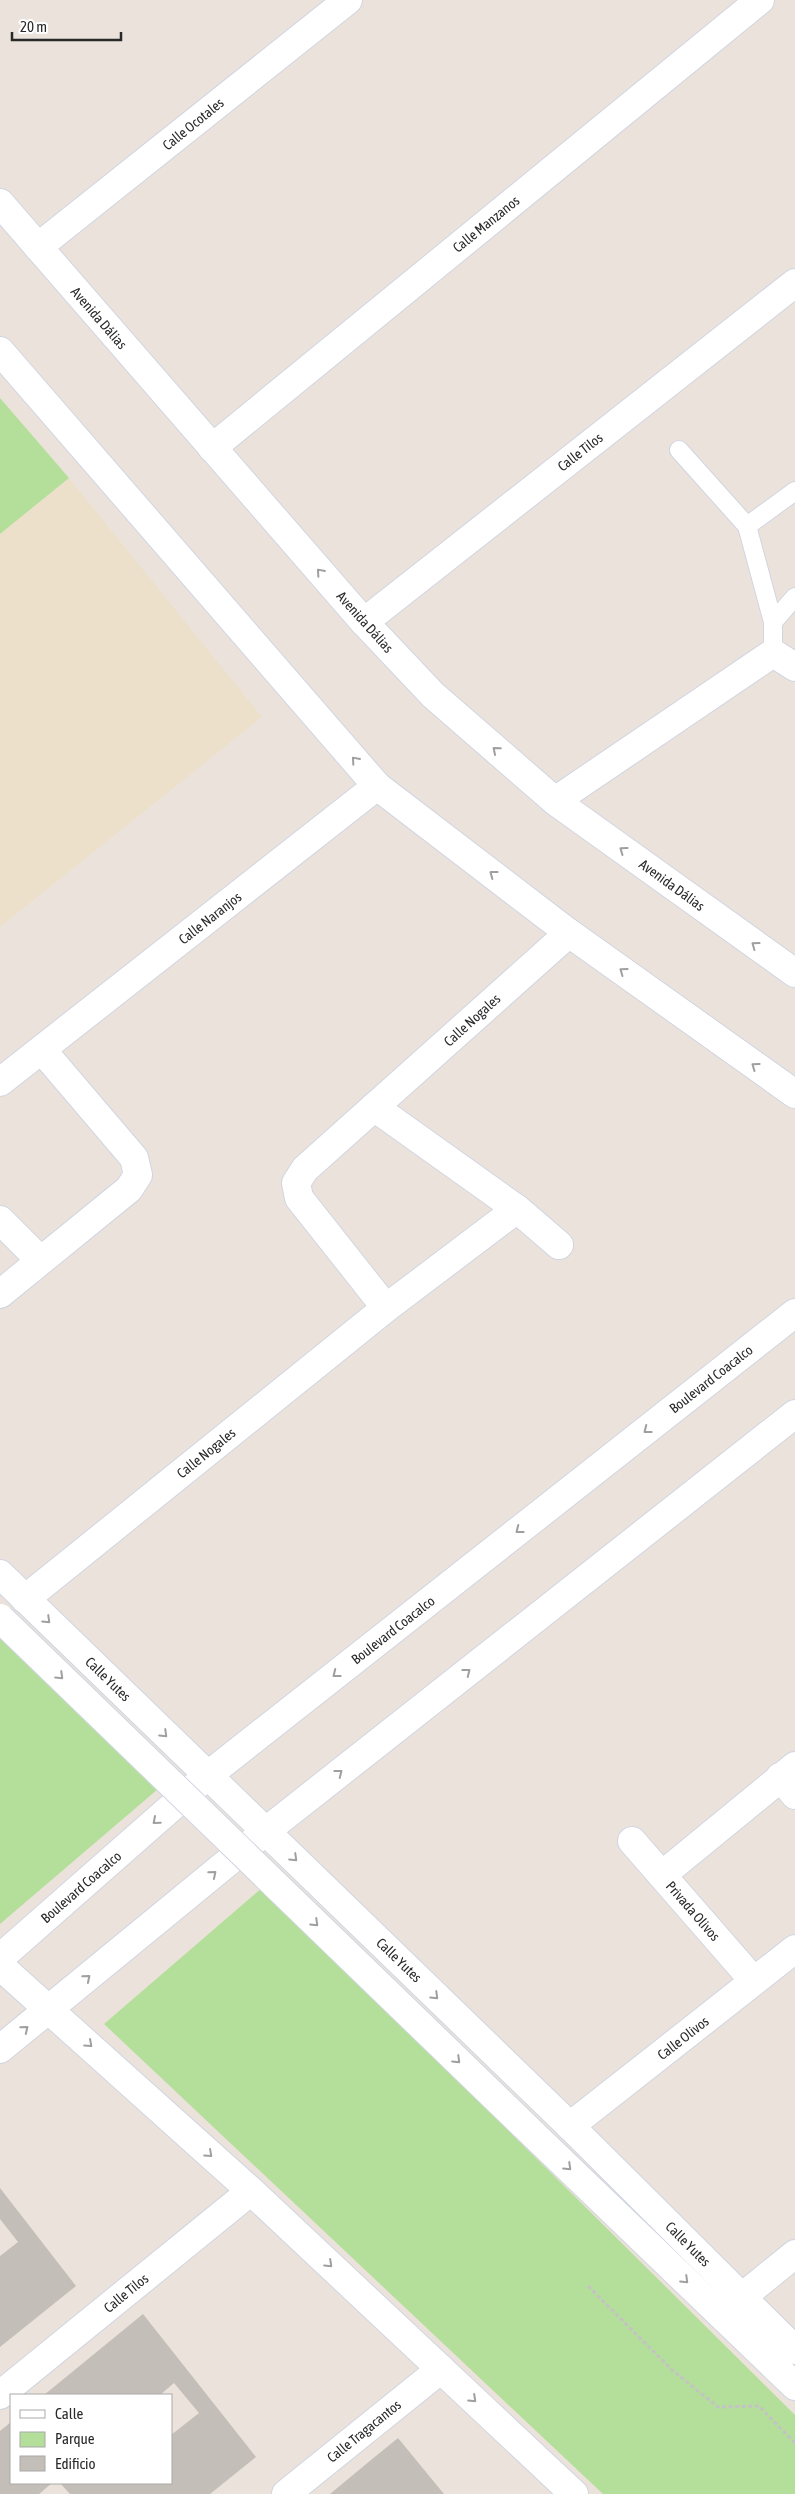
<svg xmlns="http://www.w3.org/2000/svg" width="795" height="2494" font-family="'Asap Condensed',sans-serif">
<rect width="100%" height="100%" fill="#ebe3db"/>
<!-- education -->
<polygon fill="#ece0cb" points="69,478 262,717 0,927 0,534"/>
<!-- green -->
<g fill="#b4df9a">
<polygon points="0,398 69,478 0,534"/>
<polygon points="0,1636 158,1789 0,1924"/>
<polygon points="263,1887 795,2415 795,2494 603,2494 104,2024"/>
</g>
<!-- building -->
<g fill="#c3beb7">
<polygon points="0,2188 76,2286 0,2347 0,2256 18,2242 0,2219"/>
<polygon points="143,2314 256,2457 210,2494 70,2494 60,2483 171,2483 171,2435 199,2413 174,2383 160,2395 44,2395"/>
<polygon points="11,2422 11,2483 52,2483 39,2494 0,2494 0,2431"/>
<polygon points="398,2438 444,2494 330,2494 371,2460"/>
</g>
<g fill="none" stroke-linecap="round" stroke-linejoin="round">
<!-- service casing -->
<g stroke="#d1d5e1" stroke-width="20">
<g id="service">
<polyline points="679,450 747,526"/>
<polyline points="773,622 795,597"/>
<polyline points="773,653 773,622 747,526 795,491"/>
</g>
</g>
<!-- minor casing -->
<g stroke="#d1d5e1" stroke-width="30">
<g id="minor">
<polyline points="38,247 348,0"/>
<polyline points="212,448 760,0"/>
<polyline points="364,622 795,283"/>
<polyline points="555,801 773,653 795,667"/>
<polyline points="0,1082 377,786"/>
<polyline points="374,1107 517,1209 559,1245"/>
<polyline points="0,1220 40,1260"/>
<polyline points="0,1294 129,1189 138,1175 134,1158 42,1050"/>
<polyline points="386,1308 299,1198 296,1183 305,1169 569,933"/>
<polyline points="25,1599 386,1308 517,1209"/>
<polyline points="780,1777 795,1795"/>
<polyline points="632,1841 754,1981"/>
<polyline points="662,1875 795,1766"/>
<polyline points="570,2126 795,1949"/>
<polyline points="742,2297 795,2254"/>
<polyline points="0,2395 251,2191"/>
<polyline points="286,2494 441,2369"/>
</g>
</g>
<!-- secondary casing -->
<g stroke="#d1d5e1" stroke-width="30">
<g id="secondary">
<polyline points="0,203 364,622 433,695 555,801 795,973"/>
<polyline points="0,351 377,786 569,933 795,1094"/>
<polyline points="0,1574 570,2126 795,2350"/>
<polyline points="0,1958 207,1776 795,1313"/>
<polyline points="0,1966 251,2191 574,2494"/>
<polyline points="0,2049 266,1831 795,1414"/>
<polyline points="533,2134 795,2386"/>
</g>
</g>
<!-- path -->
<polyline stroke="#c3c3c3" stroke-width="3" stroke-dasharray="4 2.5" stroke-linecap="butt" points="588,2286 672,2370 718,2407 759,2406 795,2443"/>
<!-- service -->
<use href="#service" stroke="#fff" stroke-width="18"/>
<!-- minor -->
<use href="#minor" stroke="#fff" stroke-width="28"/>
<!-- secondary -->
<use href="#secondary" stroke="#fff" stroke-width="28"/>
<!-- secondary-bridge casing -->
<g stroke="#d1d5e1" stroke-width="30" stroke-linecap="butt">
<polyline id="secondary-bridge" points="0,1618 533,2134"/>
</g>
<!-- secondary-bridge -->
<use href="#secondary-bridge" stroke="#fff" stroke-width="28"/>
</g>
<!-- one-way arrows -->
<defs><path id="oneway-chevron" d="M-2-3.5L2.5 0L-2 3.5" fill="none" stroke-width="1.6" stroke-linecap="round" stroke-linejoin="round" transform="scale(1.25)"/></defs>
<g stroke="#9f9f9f">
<use href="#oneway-chevron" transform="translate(320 572) rotate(-131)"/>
<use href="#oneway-chevron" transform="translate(496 750) rotate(-139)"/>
<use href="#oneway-chevron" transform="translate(355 760) rotate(-131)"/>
<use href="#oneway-chevron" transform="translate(623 850) rotate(-144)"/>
<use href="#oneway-chevron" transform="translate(493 874) rotate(-143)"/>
<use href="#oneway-chevron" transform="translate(755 945) rotate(-144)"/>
<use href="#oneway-chevron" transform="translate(623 971) rotate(-144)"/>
<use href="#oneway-chevron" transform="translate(755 1066) rotate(-144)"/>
<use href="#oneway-chevron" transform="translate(647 1430) rotate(142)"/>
<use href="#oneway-chevron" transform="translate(519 1530) rotate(142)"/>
<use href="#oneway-chevron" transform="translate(47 1620) rotate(44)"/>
<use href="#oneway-chevron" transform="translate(467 1672) rotate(-38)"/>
<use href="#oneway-chevron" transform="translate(336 1674) rotate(142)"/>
<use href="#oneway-chevron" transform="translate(60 1676) rotate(44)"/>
<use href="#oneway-chevron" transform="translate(164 1734) rotate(44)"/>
<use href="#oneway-chevron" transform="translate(339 1773) rotate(-38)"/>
<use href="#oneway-chevron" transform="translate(156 1821) rotate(139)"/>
<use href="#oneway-chevron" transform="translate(294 1858) rotate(44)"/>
<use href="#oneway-chevron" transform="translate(213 1874) rotate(-40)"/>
<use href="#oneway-chevron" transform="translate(315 1923) rotate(44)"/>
<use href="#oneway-chevron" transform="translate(87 1978) rotate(-40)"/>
<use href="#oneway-chevron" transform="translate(435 1996) rotate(44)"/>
<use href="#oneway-chevron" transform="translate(25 2029) rotate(-39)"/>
<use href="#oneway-chevron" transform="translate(89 2044) rotate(42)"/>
<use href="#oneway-chevron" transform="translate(457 2060) rotate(44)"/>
<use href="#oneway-chevron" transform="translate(209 2154) rotate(42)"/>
<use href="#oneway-chevron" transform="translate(568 2167) rotate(44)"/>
<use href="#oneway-chevron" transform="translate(329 2264) rotate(43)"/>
<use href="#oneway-chevron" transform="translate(685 2280) rotate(44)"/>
<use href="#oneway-chevron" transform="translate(473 2399) rotate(43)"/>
</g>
<g text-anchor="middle" stroke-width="4" stroke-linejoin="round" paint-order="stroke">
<!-- street labels -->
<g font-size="14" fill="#292929" stroke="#fff">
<text transform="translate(193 124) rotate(-39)" y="5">Calle Ocotales</text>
<text transform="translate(486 224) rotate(-39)" y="5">Calle Manzanos</text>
<text transform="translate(99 318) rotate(49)" y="5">Avenida Dálias</text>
<text transform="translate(580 452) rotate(-38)" y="5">Calle Tilos</text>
<text transform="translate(365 622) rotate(48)" y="5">Avenida Dálias</text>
<text transform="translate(672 885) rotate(36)" y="5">Avenida Dálias</text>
<text transform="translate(210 918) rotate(-38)" y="5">Calle Naranjos</text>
<text transform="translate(472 1020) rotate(-42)" y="5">Calle Nogales</text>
<text transform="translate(711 1379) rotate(-38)" y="5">Boulevard Coacalco</text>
<text transform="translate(206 1453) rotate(-39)" y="5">Calle Nogales</text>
<text transform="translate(393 1630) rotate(-38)" y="5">Boulevard Coacalco</text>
<text transform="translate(108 1679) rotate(44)" y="5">Calle Yutes</text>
<text transform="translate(81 1887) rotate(-41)" y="5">Boulevard Coacalco</text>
<text transform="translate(693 1911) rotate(49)" y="5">Privada Olivos</text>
<text transform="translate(399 1960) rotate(44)" y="5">Calle Yutes</text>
<text transform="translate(683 2038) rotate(-38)" y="5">Calle Olivos</text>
<text transform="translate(688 2244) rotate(45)" y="5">Calle Yutes</text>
<text transform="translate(126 2293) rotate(-39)" y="5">Calle Tilos</text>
<text transform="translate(364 2431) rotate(-39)" y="5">Calle Tragacantos</text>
</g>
</g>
<!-- legend -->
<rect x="10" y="2394" width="162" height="90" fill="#ffffff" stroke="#a9a9a9"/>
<rect x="20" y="2410" width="25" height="8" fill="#ffffff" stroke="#a9a9a9"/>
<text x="55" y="2419" font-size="15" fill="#292929">Calle</text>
<rect x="20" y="2432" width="25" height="15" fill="#b4df9a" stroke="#a9a9a9"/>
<text x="55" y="2444" font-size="15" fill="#292929">Parque</text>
<rect x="20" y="2456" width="25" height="15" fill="#c3beb7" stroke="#a9a9a9"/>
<text x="55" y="2469" font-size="15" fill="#292929">Edificio</text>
<!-- scale -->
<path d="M12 32v8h109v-8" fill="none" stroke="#292929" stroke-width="2.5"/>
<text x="20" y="32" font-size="15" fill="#292929" stroke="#ffffff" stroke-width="4" paint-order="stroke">20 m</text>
</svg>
